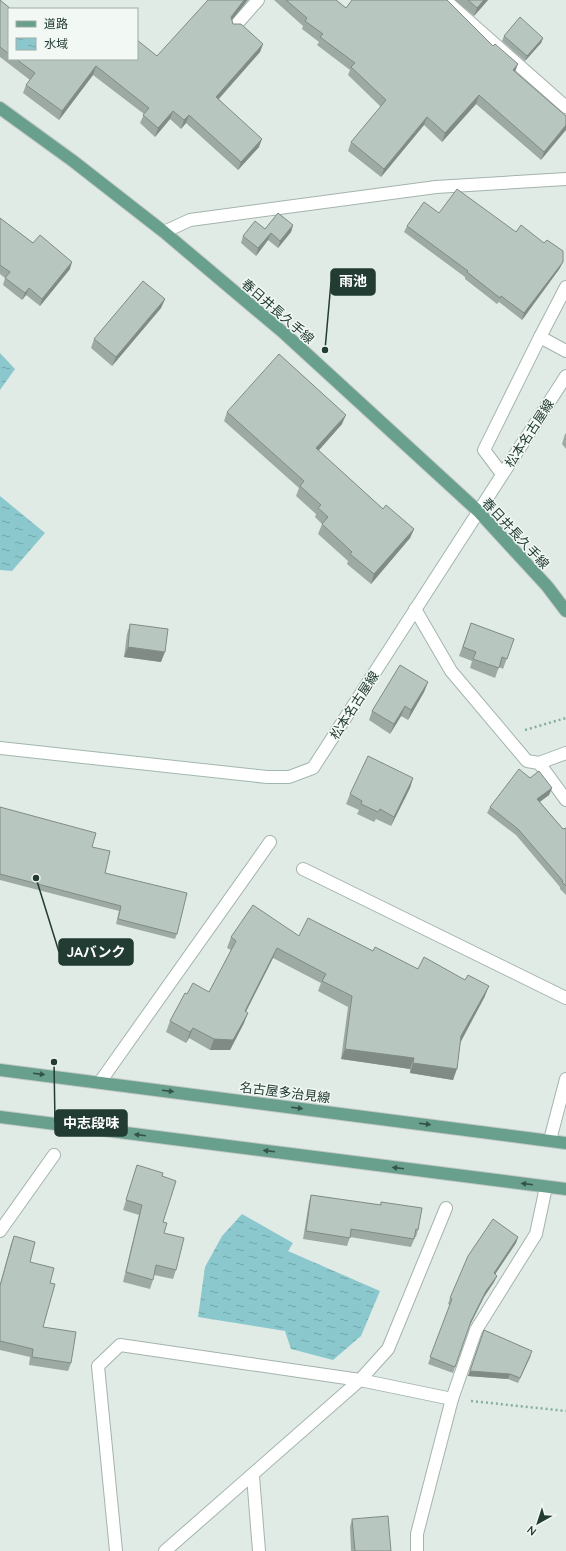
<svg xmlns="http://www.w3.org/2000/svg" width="566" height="1551" font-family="Quicksand,'Noto Sans JP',sans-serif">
<defs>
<pattern id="water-ripples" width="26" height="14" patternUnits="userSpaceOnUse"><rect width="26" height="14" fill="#8bc8ce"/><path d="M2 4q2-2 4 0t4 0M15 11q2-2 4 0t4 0" fill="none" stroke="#71a4a8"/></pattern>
</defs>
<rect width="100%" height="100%" fill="#e1ebe6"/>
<!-- water -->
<g fill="url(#water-ripples)">
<polygon points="0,353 15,369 0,390"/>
<polygon points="0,496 45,533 12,571 0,570"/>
<polygon points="242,1214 293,1243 288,1251 380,1291 361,1336 333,1360 291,1349 285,1331 198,1317 205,1267 222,1236"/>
</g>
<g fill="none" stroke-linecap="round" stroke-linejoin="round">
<!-- lane casing -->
<g stroke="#a4b3ad" stroke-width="14">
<polyline id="lane" points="360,1380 388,1349 446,1208"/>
</g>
<!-- street casing -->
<g stroke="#a4b3ad" stroke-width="14">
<g id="street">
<polyline points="445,0 566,107"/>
<polyline points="235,26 258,0"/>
<polyline points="164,232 190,220 436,187 566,179"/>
<polyline points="566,287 540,337 566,351"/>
<polyline points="502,474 484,450 540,337"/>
<polyline points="415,609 451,671 527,761 539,763 566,800"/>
<polyline points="539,763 566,753"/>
<polyline points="303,869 566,998"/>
<polyline points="100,1082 270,842"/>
<polyline points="550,1140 566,1079"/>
<polyline points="0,1231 54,1155"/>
<polyline points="253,1476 259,1551"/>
<polyline points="116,1551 98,1366 120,1345 360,1380 452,1399"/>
<polyline points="165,1551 360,1380"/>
<polyline points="417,1551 417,1534 434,1468 452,1399 476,1330 536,1234 546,1187"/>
</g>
</g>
<!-- secondary casing -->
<g stroke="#a0b7ad" stroke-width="14">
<polyline id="secondary" points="0,748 267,777 289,777 313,768 566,376"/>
</g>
<!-- primary casing -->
<g stroke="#c1c8c6" stroke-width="14">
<g id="primary">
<polyline points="0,108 73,161 164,232 285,334 478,511 547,586 566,611"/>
<polyline points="0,1070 566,1143"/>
<polyline points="0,1117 566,1189"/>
</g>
</g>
<!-- path -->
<g stroke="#83ae9e" stroke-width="2.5" stroke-dasharray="2 3" stroke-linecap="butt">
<polyline points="525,730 566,718"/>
<polyline points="471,1401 566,1411"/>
</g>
<!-- lane -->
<use href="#lane" stroke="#fff" stroke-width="12"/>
<!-- street -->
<use href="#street" stroke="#fff" stroke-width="12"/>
<!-- secondary -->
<use href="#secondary" stroke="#fff" stroke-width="12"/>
<!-- primary -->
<use href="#primary" stroke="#689f8d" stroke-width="12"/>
</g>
<!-- wall -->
<g fill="#9daaa4">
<polygon points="0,0 9,9 9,59 137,59 157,56 232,20 233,24 263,44 260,52 219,99 259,147 238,170 186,123 181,129 170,119 155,137 140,123 144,114 93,75 59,120 23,93 26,85 30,80 0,57"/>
<polygon points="274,0 336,0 346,8 515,72 566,116 541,160 476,104 442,142 424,125 381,177 348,151 351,142 381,107 348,75 350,70 317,45 319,42 302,29 303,26"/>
<polygon points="455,0 488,0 474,16"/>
<polygon points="504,36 543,38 541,43 525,61 502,41"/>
<polygon points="0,218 33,243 70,269 40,306 26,295 22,300 3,285 5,278 0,274"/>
<polygon points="293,225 291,232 278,248 268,240 256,256 241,243 243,236 265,229"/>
<polygon points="407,226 560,268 522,320 499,302 497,304 465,279 465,277 404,232"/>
<polygon points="165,299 161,308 112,366 91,348 94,339"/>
<polygon points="227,412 342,424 318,451 383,509 414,529 410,538 371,584 347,564 348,561 318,534 322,524 315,517 316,514 296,496 299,488 224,421"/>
<polygon points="566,433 566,449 562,444 565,434"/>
<polygon points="471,623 514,639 503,669 499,667 495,678 470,668 472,661 459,656"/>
<polygon points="130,624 161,662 124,657 127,634"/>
<polygon points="428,682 424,692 408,720 401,716 390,734 369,720 372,711"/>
<polygon points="413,778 410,788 391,826 376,819 374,822 357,814 359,810 346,804 350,794"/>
<polygon points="530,778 552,788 549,795 540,802 563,829 566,828 566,895 560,889 560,887 516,835 487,813 490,807"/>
<polygon points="0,807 92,847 105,873 177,934 175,939 116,924 119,911 0,880"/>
<polygon points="299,936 373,951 418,969 485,996 461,1041 453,1080 410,1073 410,1069 341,1059 348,1007 318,991 321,983 273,958 246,1012 244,1023 230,1050 210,1050 189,1038 186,1043 166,1032 170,1021 187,994 209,992 231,950 227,948 231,937"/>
<polygon points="137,1165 162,1176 163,1222 164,1233 176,1270 173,1279 154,1275 153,1280 150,1289 123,1282 139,1215 123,1210"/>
<polygon points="311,1195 380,1205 381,1202 418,1230 416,1237 415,1237 411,1247 350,1237 347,1246 303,1239 309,1202"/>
<polygon points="14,1236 30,1262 50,1283 43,1327 71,1363 68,1371 29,1365 30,1357 0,1350 0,1284 11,1244"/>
<polygon points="518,1237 516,1243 495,1274 497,1276 494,1282 484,1297 469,1327 453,1373 428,1364 450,1305 448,1304 450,1298"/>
<polygon points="484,1330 531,1356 518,1383 508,1379 468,1376"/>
<polygon points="352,1519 391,1551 351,1551 350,1527"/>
</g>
<!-- shaded-wall -->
<g fill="#808b86">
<polygon points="244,0 248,0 228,25 231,17"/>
<polygon points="484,0 488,0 474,16 477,8"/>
<polygon points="543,38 541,43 525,61 527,56"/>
<polygon points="263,44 260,52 213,105 216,97"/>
<polygon points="518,64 515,72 513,70"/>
<polygon points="96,66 93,75 59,120 62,111"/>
<polygon points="479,95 476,104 442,142 445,133"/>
<polygon points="173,111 170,119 155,137 158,128"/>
<polygon points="189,115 186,123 181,129 184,120"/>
<polygon points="427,117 424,125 381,177 384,169"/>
<polygon points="566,125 566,130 541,160 544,152"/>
<polygon points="262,139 259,147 238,170 241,162"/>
<polygon points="293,225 291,232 278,248 280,241"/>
<polygon points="271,233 268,240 256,256 258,248"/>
<polygon points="72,262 70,269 40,306 42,299"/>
<polygon points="563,262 560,268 522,320 524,313"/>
<polygon points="29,288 26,295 22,300 25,293"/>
<polygon points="165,299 161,308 112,366 116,357"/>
<polygon points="346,415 342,424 312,458 316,448"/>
<polygon points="414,529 410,538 371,584 374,574"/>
<polygon points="128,647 165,652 161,662 124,657"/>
<polygon points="428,682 424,692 408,720 411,710"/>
<polygon points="405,706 401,716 390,734 394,724"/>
<polygon points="413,778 410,788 391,826 394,817"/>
<polygon points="552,788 549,795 535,805 537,799"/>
<polygon points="277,948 273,958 241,1021 245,1011"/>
<polygon points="489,986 485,996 458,1047 461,1036"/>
<polygon points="248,1013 244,1023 230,1050 210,1050 214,1039"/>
<polygon points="193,1028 189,1038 186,1043 190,1032"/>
<polygon points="345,1049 414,1058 410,1069 341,1059"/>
<polygon points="413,1063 457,1069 453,1080 410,1073"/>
<polygon points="518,1237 516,1243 492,1279 494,1273"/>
<polygon points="497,1276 494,1282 484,1297 469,1327 471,1321 486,1291"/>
<polygon points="470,1371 510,1374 508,1379 468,1376"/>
</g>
<!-- building -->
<g fill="#b7c6bf" stroke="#808b86">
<polygon points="0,0 11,9 9,9 9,54 0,47"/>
<polygon points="208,0 244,0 231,17 233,24 241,24 263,44 216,97 262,139 241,162 189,115 184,120 173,111 158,128 143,115 149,108 96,66 62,111 26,85 35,73 16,59 137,59 137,40 157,56"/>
<polygon points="286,0 336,0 346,8 352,0 447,0 493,46 495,44 518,64 513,70 566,116 566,125 544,152 479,95 445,133 427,117 384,169 351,142 386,100 351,67 355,63 320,37 323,34 305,21 307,18"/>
<polygon points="468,0 484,0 477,8"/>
<polygon points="520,17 543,38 527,56 504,36"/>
<polygon points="457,189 516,232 521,225 544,243 547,240 563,251 563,262 524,313 501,296 500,298 467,272 468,271 407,226 424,202 439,213"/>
<polygon points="278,213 293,225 280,241 271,233 258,248 243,236 255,221 265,229"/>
<polygon points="0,218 33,243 40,235 72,262 42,299 29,288 25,293 5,278 10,272 0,265"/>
<polygon points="143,281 165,299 116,357 94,339"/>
<polygon points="279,354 346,415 316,448 383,509 386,505 414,529 374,574 350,554 352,552 322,524 328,517 318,508 321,505 300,486 304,481 227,412"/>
<polygon points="471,623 514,639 507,659 502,657 499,668 473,659 476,652 463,647"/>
<polygon points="130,624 168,629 165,652 128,647"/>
<polygon points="400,665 428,682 411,710 405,706 394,724 372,711"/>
<polygon points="368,756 413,778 394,817 380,809 378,812 361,804 362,801 350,794"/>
<polygon points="519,769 530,778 539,771 552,788 537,799 563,829 566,828 566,886 562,882 563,881 518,829 490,807"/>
<polygon points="0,807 96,833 92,847 110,851 105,873 187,893 177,934 118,919 121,906 0,874"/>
<polygon points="253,905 299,936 308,918 373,951 375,947 418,969 424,957 465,980 468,975 489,986 461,1036 457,1069 413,1063 414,1058 345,1049 352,996 322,981 326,974 277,948 245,1011 248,1013 233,1040 214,1039 193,1028 190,1032 170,1021 185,993 187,994 193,983 209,992 236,941 231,937"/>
<polygon points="137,1165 163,1173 162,1176 176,1181 163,1222 167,1223 164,1233 184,1238 176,1270 156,1265 153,1280 126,1272 142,1205 126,1200"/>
<polygon points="311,1195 381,1205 381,1202 422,1208 418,1230 416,1229 414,1239 351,1229 350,1238 306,1231"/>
<polygon points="493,1219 518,1237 494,1273 497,1276 486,1291 471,1321 455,1367 430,1357 452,1299 450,1298 468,1256"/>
<polygon points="14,1236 35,1242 30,1262 54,1268 50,1283 55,1284 43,1327 76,1332 71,1363 32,1357 33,1349 0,1341 0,1286"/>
<polygon points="484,1330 532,1351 520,1378 510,1374 470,1371"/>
<polygon points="388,1516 391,1551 355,1551 352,1519"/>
</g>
<!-- one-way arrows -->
<defs><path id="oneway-solid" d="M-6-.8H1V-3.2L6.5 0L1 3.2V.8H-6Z"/></defs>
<g fill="#34544a">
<use href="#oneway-solid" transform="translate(39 1074) rotate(7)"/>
<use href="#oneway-solid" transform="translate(168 1091) rotate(7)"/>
<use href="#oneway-solid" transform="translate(297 1108) rotate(7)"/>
<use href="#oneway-solid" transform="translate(425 1124) rotate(7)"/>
<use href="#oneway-solid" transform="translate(140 1135) rotate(-173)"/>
<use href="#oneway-solid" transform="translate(269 1151) rotate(-173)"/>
<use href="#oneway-solid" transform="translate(398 1168) rotate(-173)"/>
<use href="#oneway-solid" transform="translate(527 1184) rotate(-173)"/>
</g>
<g text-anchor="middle" stroke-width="3" stroke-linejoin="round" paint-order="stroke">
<!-- street labels -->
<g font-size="13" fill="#223b33" stroke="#f2f8f4">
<text transform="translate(278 311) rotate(41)" y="5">春日井長久手線</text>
<text transform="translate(529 433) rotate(-57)" y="5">松本名古屋線</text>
<text transform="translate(516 533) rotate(47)" y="5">春日井長久手線</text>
<text transform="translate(354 705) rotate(-57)" y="5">松本名古屋線</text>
<text transform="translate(285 1092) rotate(7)" y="5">名古屋多治見線</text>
</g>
</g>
<!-- callouts -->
<path fill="none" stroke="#223b33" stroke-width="1.5" d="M325 350L331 282M36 878L59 952M54 1062L55 1123"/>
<g fill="#223b33" stroke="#f2f8f4" stroke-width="1.5">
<circle cx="325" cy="350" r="4"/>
<circle cx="36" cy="878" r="4"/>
<circle cx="54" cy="1062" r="4"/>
</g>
<g fill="#223b33" stroke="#223b33" stroke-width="1.5">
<rect x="331" y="269" width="44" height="26" rx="4"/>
<rect x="59" y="939" width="74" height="26" rx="4"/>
<rect x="55" y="1110" width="72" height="26" rx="4"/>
</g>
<g font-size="14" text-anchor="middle" font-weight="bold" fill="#fff">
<text x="353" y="286">雨池</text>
<text x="96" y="957">JAバンク</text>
<text x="91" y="1128">中志段味</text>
</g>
<!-- legend -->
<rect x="8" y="8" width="130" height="52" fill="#f2f8f4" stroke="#9faca7"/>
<rect x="16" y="21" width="20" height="6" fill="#689f8d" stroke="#9faca7"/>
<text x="44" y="28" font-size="12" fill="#223b33">道路</text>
<rect x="16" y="38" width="20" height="12" fill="url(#water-ripples)" stroke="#9faca7"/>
<text x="44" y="48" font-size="12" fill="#223b33">水域</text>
<!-- north arrow -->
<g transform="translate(538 1523) rotate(219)" stroke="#f2f8f4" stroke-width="3" paint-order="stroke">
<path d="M0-3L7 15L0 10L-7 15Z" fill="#223b33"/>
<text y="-6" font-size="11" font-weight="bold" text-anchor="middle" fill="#223b33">N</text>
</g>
</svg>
